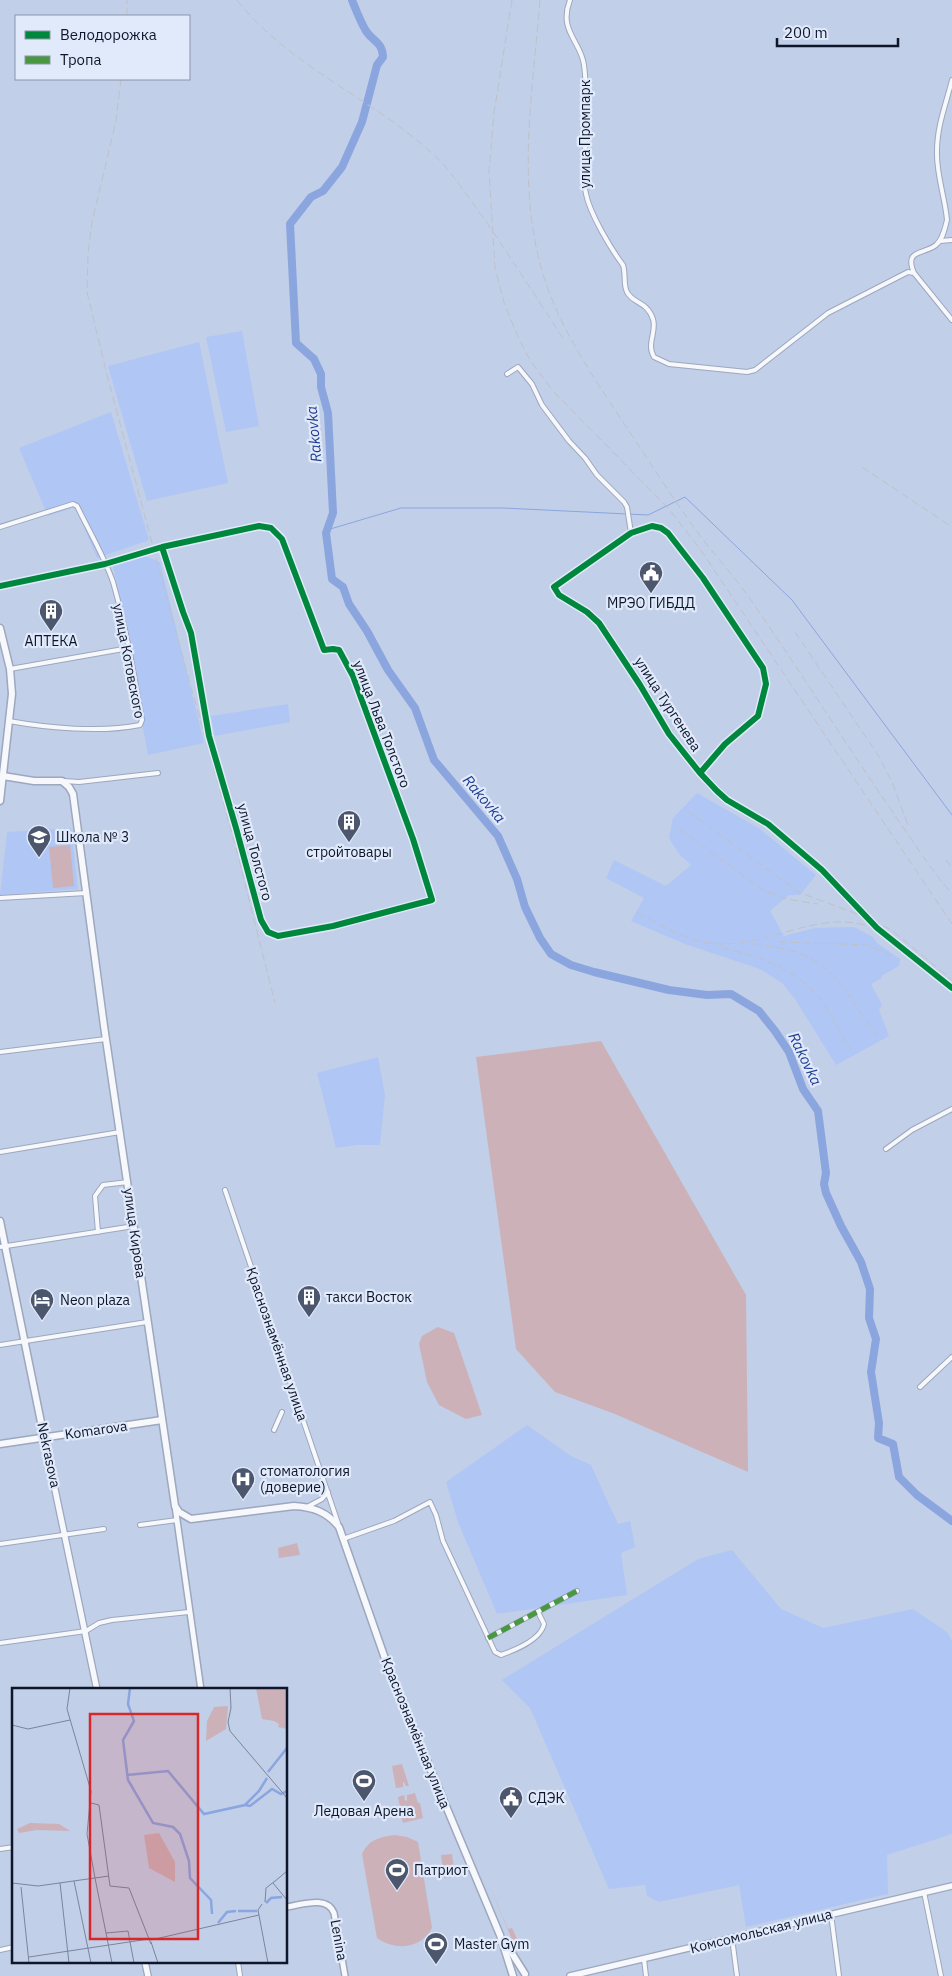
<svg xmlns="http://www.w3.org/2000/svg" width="952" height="1976" font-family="'IBM Plex Sans',sans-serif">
<rect width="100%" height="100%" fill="#c2cfe8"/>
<!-- built -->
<g fill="#b0c6f4">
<polygon points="242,331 259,426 226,432 206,337"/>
<polygon points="199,342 228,483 147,501 108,366"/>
<polygon points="111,412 149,540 97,558 75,507 48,516 19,448"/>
<polygon points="145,556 160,562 204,743 148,755 113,565"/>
<polygon points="288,704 290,722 215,736 211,716"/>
<polygon points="697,793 760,829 816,875 800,895 789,895 770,911 784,936 815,928 854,927 873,937 877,943 900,959 899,966 881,976 882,978 871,984 882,1005 879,1010 889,1036 836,1065 795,999 782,983 760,969 685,944 631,921 644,898 606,878 614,860 666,886 691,865 679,854 669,838 673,818"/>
<polygon points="71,828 78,889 0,895 7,832"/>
<polygon points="378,1057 385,1095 380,1145 357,1145 336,1148 317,1073"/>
<polygon points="527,1425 571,1456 591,1465 618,1524 630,1521 635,1547 621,1553 627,1595 497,1614 458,1522 446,1482"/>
<polygon points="732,1550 781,1609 823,1628 913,1609 947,1632 952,1641 952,1834 887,1855 888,1894 746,1927 739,1885 659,1902 647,1896 645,1885 609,1889 530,1708 502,1680 698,1559"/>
</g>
<!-- green -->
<g fill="#ccb1b9">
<polygon points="70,845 74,886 53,888 49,847"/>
<polygon points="601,1041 746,1295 748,1472 615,1414 555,1392 516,1349 476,1057"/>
<polygon points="438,1327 454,1333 482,1415 466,1419 439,1405 427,1382 419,1344 422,1336"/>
<polygon points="297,1543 300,1555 279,1558 278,1548"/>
<polygon points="402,1764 409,1786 406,1786 403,1781 403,1787 396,1788 392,1766"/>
<polygon points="415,1793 418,1803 420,1803 423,1818 403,1823 398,1797 404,1795 405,1800 407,1801 407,1795"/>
<path d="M394,1835L407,1837L418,1842L432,1928C421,1949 395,1951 377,1938L362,1854C368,1840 380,1837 394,1835Z"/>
<polygon points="452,1854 455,1877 444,1878 441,1855"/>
<polygon points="487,1880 508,1929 512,1928 520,1945 515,1947"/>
</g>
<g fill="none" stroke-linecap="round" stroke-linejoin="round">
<!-- stream -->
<polyline stroke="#8ba5df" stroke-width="1" points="327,530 401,508 503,508 648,515 685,497 792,600 952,815"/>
<!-- river -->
<path stroke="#8ba5df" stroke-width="8" d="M352,0C356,10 360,21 366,31C373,42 382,41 383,57L377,65L362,122L342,167L323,191L311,197L290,224L296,343L314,359L321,374V387L328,413L333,513L326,533L332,579L343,587L349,604L367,631L388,670L415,708L434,760L498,836L517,879L525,907L540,938L551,954L571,965L594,972L669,990L707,995L731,994L759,1011L775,1031L789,1052L803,1089L818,1111L826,1173L824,1184L826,1193L841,1226L861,1262L870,1289L869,1318L876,1339L871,1372L879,1423L878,1438L893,1444L899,1477L917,1495L952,1521"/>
<!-- street casing -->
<g stroke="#9da7bd" stroke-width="6">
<g id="street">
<path d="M570,0C558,31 581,41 584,65C588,94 585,123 585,153C584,166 583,181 586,194C590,214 611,249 623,265C626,274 623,284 627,292C633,304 647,301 653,319C657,332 646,344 654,357L669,364L747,372L755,370L828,313L908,272L914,273L952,320"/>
<polyline points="940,241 952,240"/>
<path d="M914,273C904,249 923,255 936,245C943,239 945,228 947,220C945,197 936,174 937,151C937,126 946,104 952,80"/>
<polyline points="507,374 518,367 532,384 542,405 569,441 585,458 597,475 624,502 627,507 631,533"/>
<path d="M0,527L73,504L77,506C89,531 104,556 113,582C126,627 134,674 142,720L140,725C101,733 48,728 9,721"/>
<polyline points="0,586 105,564 162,547 259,526 271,528 282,539 324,650 333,649 339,650 353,676 413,839 432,900 333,926 278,936 268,932 261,920 236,828 209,736 191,633 183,612 162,547"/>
<polyline points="10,669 129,648"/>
<path d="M700,773L725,744L758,716L766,684L763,668L703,578L668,533L661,528L652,526L631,533L554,587C566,606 593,611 606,631C635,677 662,725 696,768L707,781"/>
<polyline points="64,781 79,782 158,773"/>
<polyline points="0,898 86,893"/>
<polyline points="0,1052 106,1039"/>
<polyline points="886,1149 912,1130 952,1109"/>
<polyline points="0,1152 120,1132"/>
<polyline points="225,1190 338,1523"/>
<polyline points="98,1232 95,1196 103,1185 128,1182"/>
<polyline points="0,1247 134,1226"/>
<polyline points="0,1345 147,1322"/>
<polyline points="920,1387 952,1357"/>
<polyline points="274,1430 282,1412"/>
<polyline points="307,1507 322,1499 328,1492"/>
<polyline points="140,1525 177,1520"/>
<path d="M343,1539L394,1521L430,1502L436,1515L443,1541L495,1652L501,1655C515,1650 541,1640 544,1624L538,1612"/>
<polyline points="0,1544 104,1529"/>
<polyline points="488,1638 577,1591"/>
<polyline points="0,1643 86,1631 99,1623 112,1620 189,1612"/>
<polyline points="0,1849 14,1847"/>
<polyline points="924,1892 941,1976"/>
<polyline points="831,1914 839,1976"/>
<polyline points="732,1938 737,1976"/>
<polyline points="0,1950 14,1947"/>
<polyline points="644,1959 646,1976"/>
<polyline points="238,1962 240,1976"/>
</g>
</g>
<!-- secondary casing -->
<g stroke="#9da7bd" stroke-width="8">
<g id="secondary">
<polyline points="707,781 727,800 768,824 822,870 877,928 952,988"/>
<polyline points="175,1506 201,1690"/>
<path d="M286,1907C301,1905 327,1895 334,1913L345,1976"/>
</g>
</g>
<!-- primary casing -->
<g stroke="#9da7bd" stroke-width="8">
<g id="primary">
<polyline points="44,1437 97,1690"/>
<polyline points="145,1962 148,1976"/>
<polyline points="570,1976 952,1886"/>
</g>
</g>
<!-- highway casing -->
<g stroke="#9da7bd" stroke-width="9">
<g id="highway">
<polyline points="0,628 10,669 12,694 0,801"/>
<path d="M3,776L34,781H62L69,787L73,794L104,1026L175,1506L179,1512L191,1519L294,1506C313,1507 327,1512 339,1527L389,1670L500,1935L513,1976"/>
<polyline points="0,1221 44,1437"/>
<polyline points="0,1444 162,1420"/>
<polyline points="508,1947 525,1974"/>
</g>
</g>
<!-- street -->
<use href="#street" stroke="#f6f8fc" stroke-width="4"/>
<!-- secondary -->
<use href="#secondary" stroke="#f6f8fc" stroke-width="5"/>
<!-- primary -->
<use href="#primary" stroke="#f6f8fc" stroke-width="5.5"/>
<!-- highway -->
<use href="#highway" stroke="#f6f8fc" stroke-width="6"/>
<!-- rail -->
<g stroke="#bfc1c9" stroke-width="1" stroke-dasharray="8 4" stroke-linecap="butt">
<path d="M237,0C289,66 372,98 434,155C449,168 460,186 472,202C504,246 533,293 563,338"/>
<polyline points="512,0 494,113 489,172 495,268 505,306 520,341 530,360 552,390 669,509 700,549 952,924"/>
<path d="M540,0C533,87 518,174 539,260C553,316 584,363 615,410C642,450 667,490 695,529C714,555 737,579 755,606C802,674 845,743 892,811C911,839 930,868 952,894"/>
<polyline points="127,16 127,0"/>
<polyline points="121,79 116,121 92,222 88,254 87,292 107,375 181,651 236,848 275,1003"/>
<polyline points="862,467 952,527"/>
<polyline points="795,632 878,755 892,782 909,828"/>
<polyline points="688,811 798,892 868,918 893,931 952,980"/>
<polyline points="680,829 763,890 786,899 818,904"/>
<polyline points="946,860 952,868"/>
<path d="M638,913C658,923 685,940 708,943C752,949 791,925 835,922C848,921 863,924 876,928"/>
<polyline points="779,942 868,945 891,956"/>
<path d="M753,945C826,948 840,981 876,1036"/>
<path d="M722,948C756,955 788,966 813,991C829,1007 839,1031 851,1050"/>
</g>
<!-- quiet -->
<polyline stroke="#499841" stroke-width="5" stroke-dasharray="10 5" stroke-linecap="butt" points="488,1638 577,1591"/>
<!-- cycleway casing -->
<g stroke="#e1eafb" stroke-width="9">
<g id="cycleway">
<polyline points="0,586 105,564 162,547 259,526 271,528 282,539 324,650 333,649 339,650 353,676 413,839 432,900 333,926 278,936 268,932 261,920 236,828 209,736 191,633 183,612 162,547"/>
<polyline points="700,773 725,744 758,716 766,684 763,668 703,578 668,533 661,528 652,526 631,533 554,587 559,595 587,612 599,623 640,685 669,734 700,773 717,791 727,800 768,824 822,870 877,928 952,988"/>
</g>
</g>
<!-- cycleway -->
<use href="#cycleway" stroke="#00873e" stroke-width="6"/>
</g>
<!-- icons -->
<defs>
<g id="civic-pin" transform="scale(1.25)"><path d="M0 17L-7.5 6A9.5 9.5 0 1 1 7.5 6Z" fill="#4c576d" stroke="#e1eafb"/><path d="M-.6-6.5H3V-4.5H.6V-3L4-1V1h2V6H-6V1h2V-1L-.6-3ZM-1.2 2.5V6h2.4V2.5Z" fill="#fff"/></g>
<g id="building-pin" transform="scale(1.25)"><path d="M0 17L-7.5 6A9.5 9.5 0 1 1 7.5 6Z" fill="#4c576d" stroke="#e1eafb"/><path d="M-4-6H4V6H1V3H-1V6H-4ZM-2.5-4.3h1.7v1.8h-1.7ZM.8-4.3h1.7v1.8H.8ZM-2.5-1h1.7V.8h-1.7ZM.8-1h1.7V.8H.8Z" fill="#fff"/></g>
<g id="school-pin" transform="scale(1.25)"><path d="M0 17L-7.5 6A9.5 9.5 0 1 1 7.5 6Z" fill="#4c576d" stroke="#e1eafb"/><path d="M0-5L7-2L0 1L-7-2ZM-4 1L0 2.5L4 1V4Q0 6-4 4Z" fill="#fff"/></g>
<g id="hotel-pin" transform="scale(1.25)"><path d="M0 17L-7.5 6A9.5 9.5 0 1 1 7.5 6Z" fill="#4c576d" stroke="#e1eafb"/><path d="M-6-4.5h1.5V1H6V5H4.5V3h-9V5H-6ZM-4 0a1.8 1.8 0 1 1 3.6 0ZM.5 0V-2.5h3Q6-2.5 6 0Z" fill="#fff"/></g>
<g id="hospital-pin" transform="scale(1.25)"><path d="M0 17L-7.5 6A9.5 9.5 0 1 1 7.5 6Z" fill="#4c576d" stroke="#e1eafb"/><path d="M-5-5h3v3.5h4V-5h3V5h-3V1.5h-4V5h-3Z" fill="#fff"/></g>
<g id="stadium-pin" transform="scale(1.25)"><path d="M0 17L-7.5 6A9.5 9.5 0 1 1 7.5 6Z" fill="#4c576d" stroke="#e1eafb"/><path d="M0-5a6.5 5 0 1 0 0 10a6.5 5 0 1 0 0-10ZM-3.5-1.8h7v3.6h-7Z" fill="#fff"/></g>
</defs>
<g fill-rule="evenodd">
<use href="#civic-pin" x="651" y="573"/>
<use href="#building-pin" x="51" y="611"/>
<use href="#building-pin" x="349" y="822"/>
<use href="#school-pin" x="39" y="837"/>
<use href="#building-pin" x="309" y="1297"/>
<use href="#hotel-pin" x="42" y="1300"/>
<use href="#hospital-pin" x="243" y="1479"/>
<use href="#stadium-pin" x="364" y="1781"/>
<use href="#civic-pin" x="511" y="1798"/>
<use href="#stadium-pin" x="397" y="1870"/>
<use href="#stadium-pin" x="436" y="1944"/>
</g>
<g text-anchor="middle" stroke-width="4.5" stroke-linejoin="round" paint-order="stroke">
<!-- street labels -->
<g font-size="14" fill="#0d162b" stroke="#e1eafb">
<text transform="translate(585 134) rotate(-90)" y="5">улица Промпарк</text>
<text transform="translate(129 661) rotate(79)" y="5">улица Котовского</text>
<text transform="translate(668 704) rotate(57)" y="5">улица Тургенева</text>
<text transform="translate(382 724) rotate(69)" y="5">улица Льва Толстого</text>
<text transform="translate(255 852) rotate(75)" y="5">улица Толстого</text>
<text transform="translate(135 1233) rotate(82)" y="5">улица Кирова</text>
<text transform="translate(277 1344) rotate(71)" y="5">Краснознамённая улица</text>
<text transform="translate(96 1430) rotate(-8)" y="5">Komarova</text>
<text transform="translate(49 1455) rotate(78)" y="5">Nekrasova</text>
<text transform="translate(416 1733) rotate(68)" y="5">Краснознамённая улица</text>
<text transform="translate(761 1931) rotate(-14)" y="5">Комсомольская улица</text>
<text transform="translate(339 1940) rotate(80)" y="5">Lenina</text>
</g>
<!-- poi labels -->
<g font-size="14" fill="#0d162b" stroke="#e1eafb" text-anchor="start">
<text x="651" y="608" text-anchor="middle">МРЭО ГИБДД</text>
<text x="51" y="646" text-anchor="middle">АПТЕКА</text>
<text x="56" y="842">Школа № 3</text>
<text x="349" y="857" text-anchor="middle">стройтовары</text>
<text x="326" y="1302">такси Восток</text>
<text x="60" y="1305">Neon plaza</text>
<text x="260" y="1476">стоматология<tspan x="260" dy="16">(доверие)</tspan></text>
<text x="528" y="1803">СДЭК</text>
<text x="364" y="1816" text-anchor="middle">Ледовая Арена</text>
<text x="414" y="1875">Патриот</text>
<text x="454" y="1949">Master Gym</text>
</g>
<!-- water labels -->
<g font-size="15" font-style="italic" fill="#1e3b8f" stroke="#e1eafb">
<text transform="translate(314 434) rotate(-95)" y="5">Rakovka</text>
<text transform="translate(484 799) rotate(50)" y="5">Rakovka</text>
<text transform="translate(805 1059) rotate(64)" y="5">Rakovka</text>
</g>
</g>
<!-- overview -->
<g transform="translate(12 1688)">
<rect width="275" height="275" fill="#c2cfe8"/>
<path d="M244,0H275V41L266,39L267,36L262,33L250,31ZM216,18L214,41L194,53L195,33L202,19ZM18,135L47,136L58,143L25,142L7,145L5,141ZM147,145L163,174V194L137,180L132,147Z" fill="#ccb1b9"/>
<path fill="none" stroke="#8ba5df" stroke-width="2.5" d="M118,0L116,16L122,33L111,52L116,92L141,135L161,139L168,146L177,173L178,190L199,212L200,226M256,84L275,60M115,87L156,83L192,126L233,117L247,103L255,90M233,117L238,118L260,101L269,106L275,103M254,215L259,210L270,209M226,223H245M206,235L215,224L224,223"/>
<path fill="none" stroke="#7a859c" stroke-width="1" d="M58,0L55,21L79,103L75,146L83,190M218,0L219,20L216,34L218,43L275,110M0,37L16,41L58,32M79,115L87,117L98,198L117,200L139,256M83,190L100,275M62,193L79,275M262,194L275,183M0,195L26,198L97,188M48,195L57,275M261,195L275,212M9,199L17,275M253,214L254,200L263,193M250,216L246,222L256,275M94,245L116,243L122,275M139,252L247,227M139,254L146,275M17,269L137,251"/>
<path fill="#d62828" fill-opacity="0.15" stroke="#d62828" stroke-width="2.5" d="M78,26H186V251H78Z"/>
<rect width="275" height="275" fill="none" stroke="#0d162b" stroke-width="2.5"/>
</g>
<!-- legend -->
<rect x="15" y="15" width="175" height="65" fill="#e1eafb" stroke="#8c95a8"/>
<rect x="25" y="31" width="25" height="8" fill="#00873e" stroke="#8c95a8"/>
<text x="60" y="40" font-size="15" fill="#0d162b">Велодорожка</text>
<rect x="25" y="56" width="25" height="8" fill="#499841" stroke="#8c95a8"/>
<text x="60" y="65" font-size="15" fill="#0d162b">Тропа</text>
<!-- scale -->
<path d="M777 38v8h121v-8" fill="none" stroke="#0d162b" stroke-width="2.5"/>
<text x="784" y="38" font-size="15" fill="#0d162b" stroke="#e1eafb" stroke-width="4" paint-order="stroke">200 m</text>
</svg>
